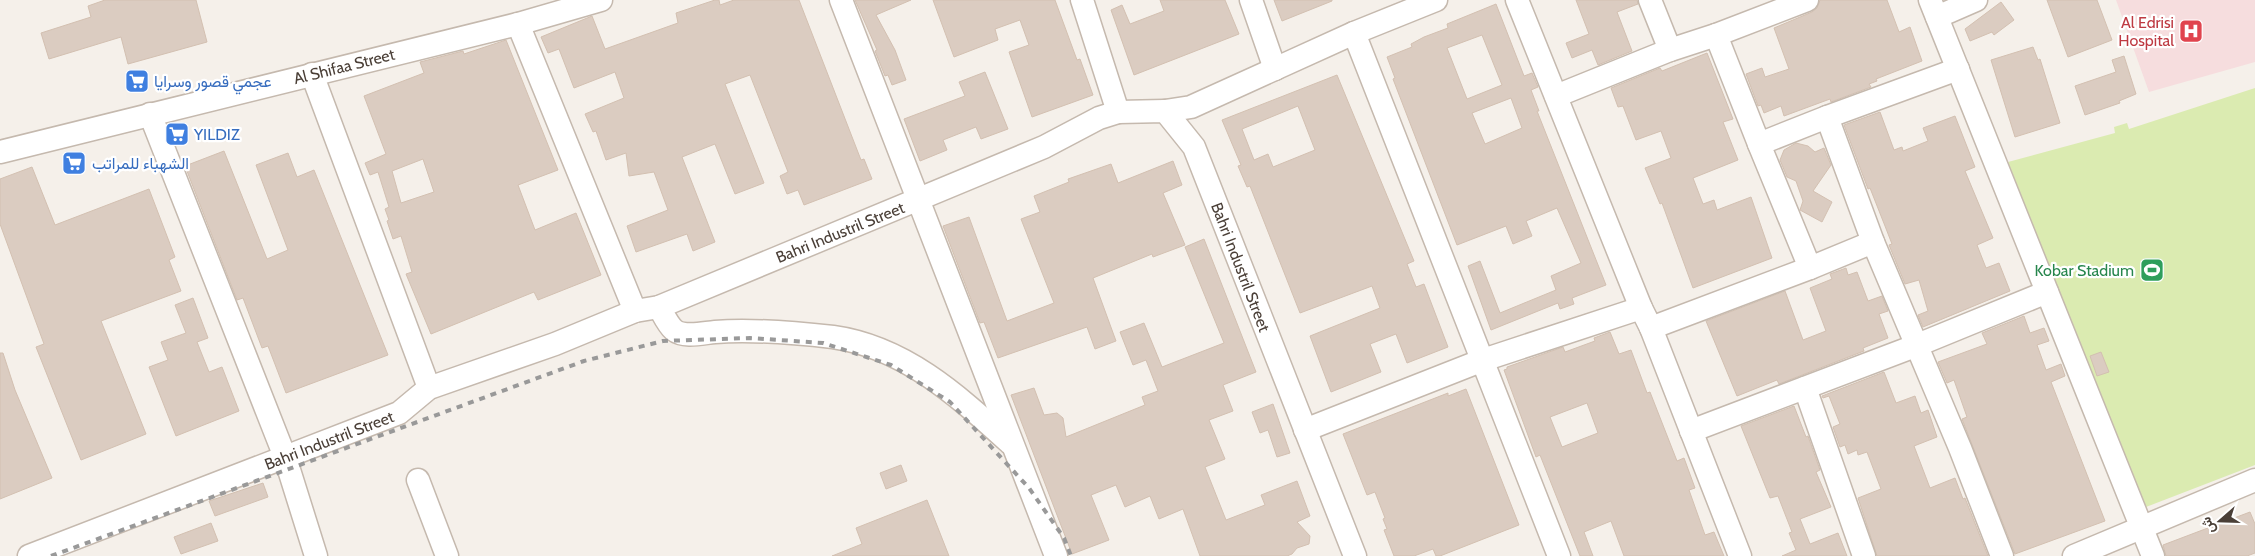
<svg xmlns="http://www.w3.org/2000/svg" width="2255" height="556" font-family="Cabin,Vazirmatn,sans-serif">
<rect width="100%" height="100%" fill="#f5f0ea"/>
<!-- medical -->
<polygon fill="#f6ddde" points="2116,0 2255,0 2255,62 2149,92"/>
<!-- green -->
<polygon fill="#dbebb1" points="2255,88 2255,465 2146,507 2092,377 2008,162 2115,133 2114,127 2127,123 2129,129"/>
<!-- building -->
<g fill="#dbccc1" stroke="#d3c0b1" fill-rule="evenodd">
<polygon points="105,0 196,0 207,42 128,64 121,37 49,59 41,33 91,17 88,6"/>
<polygon points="715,0 719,0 720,5 734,0 799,0 861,160 864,159 872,179 804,205 798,190 787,194 780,176 788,172 750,75 725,84 764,183 735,194 715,144 682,157 715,242 693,251 687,234 636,252 627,226 668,210 654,172 629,176 626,153 606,160 596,131 593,132 585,114 624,98 615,72 574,88 559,49 548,53 541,37 592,16 605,49 678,23 676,13"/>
<polygon points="855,0 911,0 876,15 895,50 906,80 892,85 888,75 885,76 875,51 877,50"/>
<polygon points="933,0 1055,0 1077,60 1080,59 1093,95 1032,117 1009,52 1029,45 1020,20 995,29 998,40 954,57"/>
<polygon points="1160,0 1225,0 1239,34 1134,75 1111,10 1122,5 1130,24 1164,11"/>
<polygon points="1274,0 1332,0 1332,1 1282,21"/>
<polygon points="1576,0 1637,0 1638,4 1617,12 1632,51 1598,65 1592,50 1572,58 1566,43 1589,34"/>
<polygon points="1820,0 1887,0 1899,32 1910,27 1922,61 1876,79 1877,81 1869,84 1871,87 1831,102 1830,99 1784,116 1781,106 1764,113 1761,105 1758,106 1746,74 1762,68 1765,77 1789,69 1774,28 1812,12 1817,8"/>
<polygon points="2047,0 2097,0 2112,40 2068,57"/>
<polygon points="2001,2 2014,20 1994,35 1992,32 1970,41 1965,29"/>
<path d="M1496,4L1524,76L1532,73L1538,87L1531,90L1539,111H1537L1606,285L1572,298L1574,304L1560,309L1558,303L1491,330L1468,266L1480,261L1500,313L1556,290L1551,276L1581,263L1557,208L1526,221L1532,236L1513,244L1506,226L1457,245L1393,79L1395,78L1387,57L1412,47L1411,44L1424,37L1448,28L1447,24ZM1482,35L1502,85L1467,99L1447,48ZM1511,98L1522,128L1485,144L1472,113Z"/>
<path d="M506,40L558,170L518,185L535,230L576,213L601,275L538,300L534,292L431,334L406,274L412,272L401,236L393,239L387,221L389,220L385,209L389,207L378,172L370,175L365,163L386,154L364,96L424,73L420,62L463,51L464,54ZM423,159L434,192L401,203L392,171Z"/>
<polygon points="2033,47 2038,60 2040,59 2060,123 2015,137 1991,60"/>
<polygon points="1707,53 1733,119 1723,122 1738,160 1693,178 1703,204 1714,200 1717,210 1751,197 1772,258 1693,288 1662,203 1660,204 1645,168 1671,158 1661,131 1636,140 1623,106 1618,107 1611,88 1660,68 1662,71"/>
<polygon points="2124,56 2136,94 2119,101 2120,103 2085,115 2075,86 2116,72 2112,60"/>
<polygon points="985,72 1008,129 981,139 976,127 943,140 947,150 920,161 904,119 965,96 959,82"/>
<path d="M1337,75L1414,261L1407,264L1416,287L1424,284L1448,347L1407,363L1396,334L1370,344L1381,372L1331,392L1310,336L1380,308L1372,286L1300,313L1250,186L1247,187L1238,166L1241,165L1222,120ZM1298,106L1315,150L1273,167L1268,154L1254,160L1242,129Z"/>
<polygon points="1880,112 1894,150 1902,147 1903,151 1928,141 1923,128 1955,116 1975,167 1965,171 1993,238 1977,245 1986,268 1999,263 2010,291 1923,327 1918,315 1928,311 1919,280 1905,284 1889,245 1892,244 1885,226 1870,188 1868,189 1844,125"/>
<polygon points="1796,143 1808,146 1815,152 1824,148 1831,165 1813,191 1832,202 1822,222 1800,210 1803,201 1796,181 1787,177 1780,160 1784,150"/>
<polygon points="224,151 267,259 288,250 256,165 288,153 297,177 314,170 388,355 286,393 268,346 262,348 243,298 237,300 185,166"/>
<polygon points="1173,161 1182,185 1163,193 1185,245 1153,257 1152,254 1093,278 1116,341 1095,349 1087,327 998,358 984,322 980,323 943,226 969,217 1007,321 1054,303 1021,219 1040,212 1034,196 1069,182 1068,179 1111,164 1118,183"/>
<polygon points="32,167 55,225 149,189 175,257 169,260 181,291 101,321 146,434 81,460 36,347 44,344 0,224 0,179"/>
<polygon points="1204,239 1256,372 1223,385 1233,411 1209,420 1225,459 1205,467 1226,520 1265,505 1261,495 1297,481 1310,516 1297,522 1310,536 1309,544 1297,548 1292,554 1287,556 1200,556 1183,509 1159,519 1150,496 1125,507 1116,485 1091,495 1109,540 1072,554 1011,395 1034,388 1044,415 1057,413 1063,418 1066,437 1145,405 1142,397 1158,391 1146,360 1133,365 1120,332 1144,323 1162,367 1224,343 1185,247"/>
<polygon points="1846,268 1848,275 1857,272 1868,301 1882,296 1888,311 1879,314 1888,338 1863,348 1864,351 1779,384 1777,380 1737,396 1706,321 1785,291 1803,340 1826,331 1810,288 1832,279 1830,274"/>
<polygon points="193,298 208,338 197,342 209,372 222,367 239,411 176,436 149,367 168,360 161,342 186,333 175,305"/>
<polygon points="2024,316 2030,333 2044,328 2049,341 2037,345 2046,370 2061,364 2065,376 2051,382 2105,521 2015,554 1962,419 1967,417 1954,380 1947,383 1938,362 1987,344 1982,333"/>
<path d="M1610,332L1619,354L1631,350L1647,393L1650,392L1677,461L1684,458L1695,488L1689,490L1705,535L1714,532L1724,556H1624L1611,521L1584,532L1593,556H1580L1540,455L1536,457L1504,370L1507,369V367L1563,347L1565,352L1595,341L1594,338ZM1587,403L1598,433L1562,447L1550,417Z"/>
<polygon points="2101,352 2109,372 2097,376 2090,356"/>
<polygon points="0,353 3,353 15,390 52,478 0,499"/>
<polygon points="1884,372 1896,403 1915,396 1921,413 1928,410 1937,437 1914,446 1930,488 1955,478 1963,499 1965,498 1988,556 1877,556 1858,498 1881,489 1867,452 1858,455 1857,450 1848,454 1845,445 1840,447 1833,427 1840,424 1829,396 1823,398 1822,396"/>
<polygon points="1466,389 1519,525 1440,556 1436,556 1433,549 1414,556 1394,556 1384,530 1387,529 1383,519 1385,518 1375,492 1367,495 1343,434 1448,393 1448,396"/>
<polygon points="1273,404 1290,453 1277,457 1268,430 1260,433 1252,412"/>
<polygon points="1794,406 1806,437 1808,436 1820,470 1816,472 1831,507 1800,519 1810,544 1838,533 1847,556 1782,556 1796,550 1789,533 1792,532 1778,496 1770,498 1741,426"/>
<polygon points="901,465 907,481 886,489 880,473"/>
<polygon points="263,483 268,497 215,516 209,501"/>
<polygon points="927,500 949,556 832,556 862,544 856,528"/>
<polygon points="2250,512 2255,524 2255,553 2247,556 2166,556 2163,545"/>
<polygon points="211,523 218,541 181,554 174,537"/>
</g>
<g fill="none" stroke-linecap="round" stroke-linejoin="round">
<!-- minor casing -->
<g stroke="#c5b9ae" stroke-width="25">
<g id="minor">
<polyline points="841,0 1056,556"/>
<polyline points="1082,0 1118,112"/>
<polyline points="1251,0 1275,69"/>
<polyline points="1517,0 1641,308 1651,328 1740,556"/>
<polyline points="1650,0 1670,50"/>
<polyline points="1930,0 2153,556"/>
<polyline points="1937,17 1976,0"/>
<polyline points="518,24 635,311"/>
<polyline points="1354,33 1559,556"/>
<polyline points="1716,35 1759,144"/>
<polyline points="1958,69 1827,117 1873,242 1960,448 2002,556"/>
<polyline points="312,74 429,388"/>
<polyline points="1556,96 1670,50 1716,35 1807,0"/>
<polyline points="1165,111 1191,107 1354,33 1436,0"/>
<polyline points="150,114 285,457 316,556"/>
<polyline points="1827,117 1759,144 1810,268 1873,242"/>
<polyline points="0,152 518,24 601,0"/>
<path d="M659,307C663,314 668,325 674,330C684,338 703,333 715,332C750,329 797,333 833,337C905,347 958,396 1010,443"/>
<polyline points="1651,328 1810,268"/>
<polyline points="1805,388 1864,556"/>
<polyline points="1305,430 1483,360 1641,308"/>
<polyline points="1691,431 1915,346 2047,292"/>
<polyline points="418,480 447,556"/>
<polyline points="29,556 399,413 429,388 555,344 635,311 659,307 1044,147 1099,118 1118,112 1165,111 1194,147 1355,556"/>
<polyline points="2074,556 2255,480"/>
</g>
</g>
<!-- minor -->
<use href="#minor" stroke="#fff" stroke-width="22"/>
<!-- rail -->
<polyline stroke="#999" stroke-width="4" stroke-dasharray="6 6" stroke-linecap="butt" points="51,556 584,361 663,341 750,338 823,343 891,365 950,402 1029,488 1064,538 1071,556"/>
</g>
<!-- icons -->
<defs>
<g id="hospital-square" transform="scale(1.25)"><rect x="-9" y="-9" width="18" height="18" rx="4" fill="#e0444e" stroke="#fff"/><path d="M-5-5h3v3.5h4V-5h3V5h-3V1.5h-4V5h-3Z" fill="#fff"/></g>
<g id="supermarket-square" transform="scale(1.25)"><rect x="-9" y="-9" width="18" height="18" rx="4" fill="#3f7fe0" stroke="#fff"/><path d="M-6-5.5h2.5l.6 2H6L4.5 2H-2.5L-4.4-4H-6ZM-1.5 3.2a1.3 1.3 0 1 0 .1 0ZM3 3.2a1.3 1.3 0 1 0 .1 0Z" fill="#fff"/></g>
<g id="stadium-square" transform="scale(1.25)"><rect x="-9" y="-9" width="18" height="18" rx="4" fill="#2e9e5b" stroke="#fff"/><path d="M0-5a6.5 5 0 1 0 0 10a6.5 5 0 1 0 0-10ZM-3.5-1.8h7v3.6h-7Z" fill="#fff"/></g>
</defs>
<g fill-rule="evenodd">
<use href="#hospital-square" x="2191" y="31"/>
<use href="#supermarket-square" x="137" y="81"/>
<use href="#supermarket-square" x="177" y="134"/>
<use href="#supermarket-square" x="74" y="163"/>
<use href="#stadium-square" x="2152" y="270"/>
</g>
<g text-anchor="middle" stroke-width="4.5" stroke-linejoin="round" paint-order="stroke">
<!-- health labels -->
<g font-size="16" fill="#be3a42" stroke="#fff" text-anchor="end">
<text x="2174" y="28">Al Edrisi<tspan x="2174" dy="18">Hospital</tspan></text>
</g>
<!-- street labels -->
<g font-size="16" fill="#4a3f37" stroke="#fff">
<text transform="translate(344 66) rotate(-14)" y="6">Al Shifaa Street</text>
<text transform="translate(840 232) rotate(-22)" y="6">Bahri Industril Street</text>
<text transform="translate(1241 267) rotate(69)" y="6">Bahri Industril Street</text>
<text transform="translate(329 440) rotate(-21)" y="6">Bahri Industril Street</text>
</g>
<!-- shop labels -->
<g font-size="16" fill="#366cbe" stroke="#fff" text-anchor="start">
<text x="154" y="87">عجمي قصور وسرايا</text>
<text x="194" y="140">YILDIZ</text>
<text x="92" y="169">الشهباء للمراتب</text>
</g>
<!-- leisure labels -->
<g font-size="16" fill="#27864d" stroke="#fff" text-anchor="end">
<text x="2134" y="276">Kobar Stadium</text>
</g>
</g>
<!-- north arrow -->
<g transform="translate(2220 521) rotate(250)" stroke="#ffffff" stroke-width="4" paint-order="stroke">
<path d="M0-4L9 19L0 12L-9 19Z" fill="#4a3f37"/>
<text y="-8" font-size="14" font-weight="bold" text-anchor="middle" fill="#4a3f37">ش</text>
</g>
</svg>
